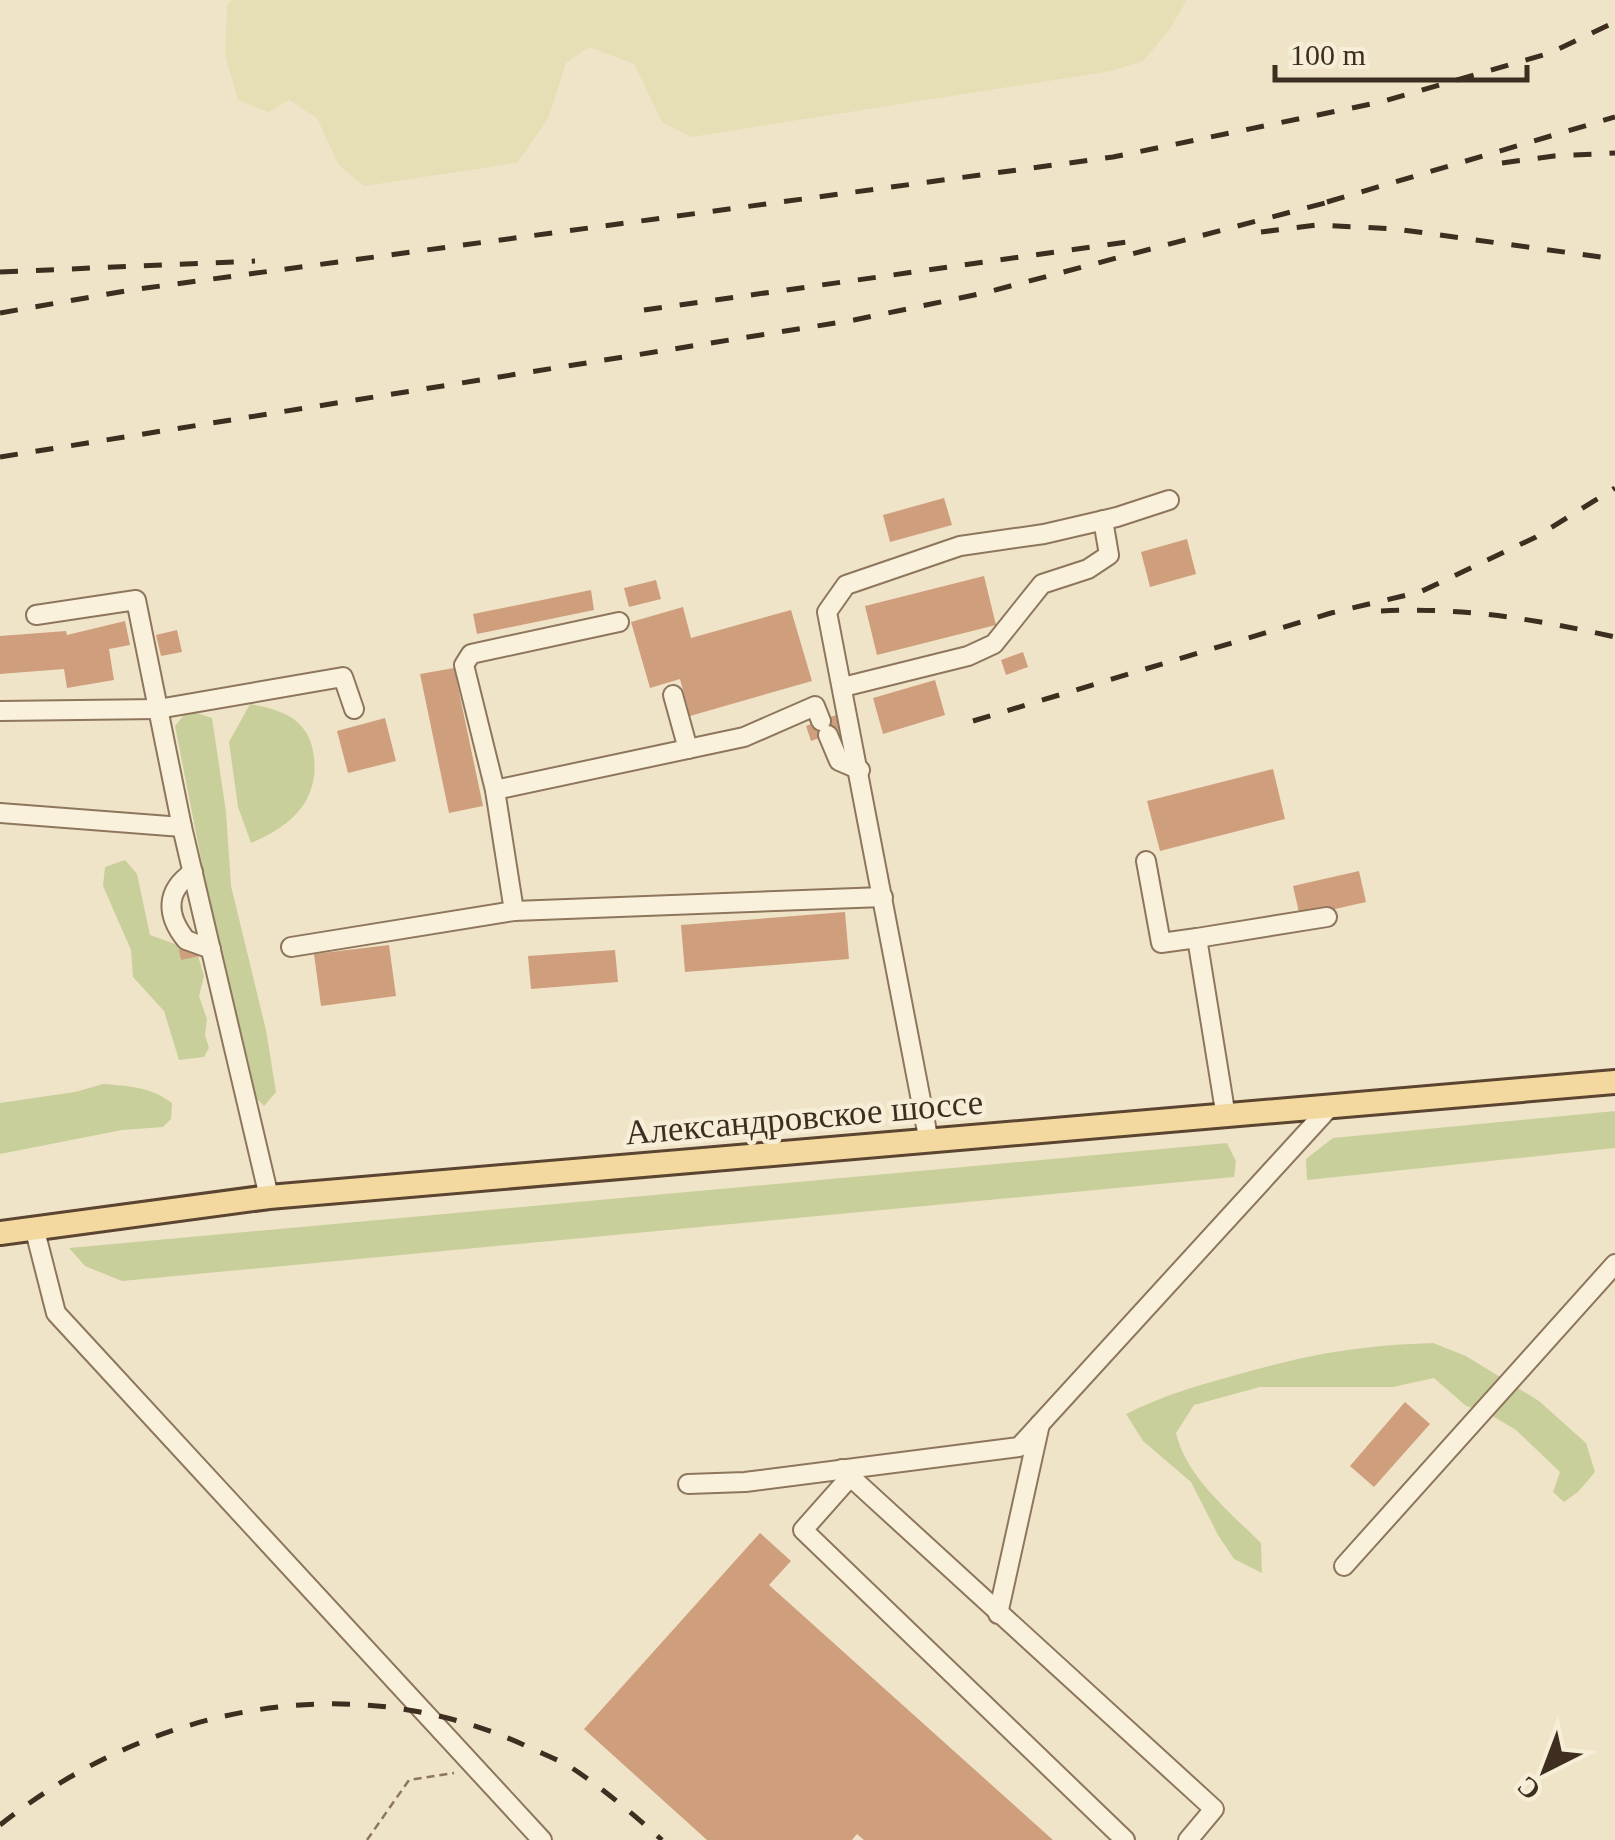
<svg xmlns="http://www.w3.org/2000/svg" width="1615" height="1840" font-family="Georgia,serif">
<rect width="100%" height="100%" fill="#f0e4c8"/>
<!-- farmland -->
<polygon fill="#e6deb5" points="232,0 1187,0 1167,33 1143,61 1111,71 691,137 662,122 634,64 589,47 566,63 548,119 517,163 364,186 338,164 317,118 289,100 268,112 238,100 225,55 227,5"/>
<!-- green -->
<g fill="#c9cf9b">
<path d="M250,704C284,710 310,720 314,757C319,802 290,827 251,843L238,807L229,742Z"/>
<polygon points="188,710 212,718 226,812 231,886 266,1030 276,1092 264,1106 254,1096 250,1068 219,950 175,726"/>
<polygon points="125,860 137,874 150,935 197,952 204,976 199,996 207,1019 205,1035 209,1048 204,1057 179,1060 164,1011 133,977 131,950 103,886 105,867"/>
<path d="M103,1084C130,1086 151,1087 172,1103L171,1119L163,1127L122,1130L0,1154V1103L75,1092Z"/>
<polygon points="1615,1111 1615,1148 1307,1180 1306,1159 1333,1138"/>
<polygon points="1227,1143 1236,1161 1234,1177 122,1281 85,1266 69,1248"/>
<path d="M1433,1343L1466,1356L1539,1401L1586,1443L1595,1472L1578,1492L1564,1502L1553,1492L1560,1472L1516,1430L1484,1411L1466,1406L1434,1378L1393,1387H1260L1194,1405L1176,1433C1186,1477 1230,1512 1261,1543L1262,1573L1234,1559L1218,1535L1191,1482L1143,1441L1126,1414C1163,1395 1203,1384 1243,1373C1310,1354 1363,1345 1433,1343Z"/>
</g>
<!-- building -->
<g fill="#cf9f7d">
<polygon points="944,498 952,525 890,542 883,515"/>
<polygon points="1187,539 1196,574 1150,587 1141,552"/>
<polygon points="984,576 996,625 877,655 865,606"/>
<polygon points="656,580 661,599 629,607 624,588"/>
<polygon points="591,590 594,610 477,634 473,614"/>
<polygon points="683,607 691,638 791,610 812,681 690,716 680,679 650,688 631,622"/>
<polygon points="125,621 130,645 109,649 114,680 67,688 64,669 0,674 0,636 66,631 67,635"/>
<polygon points="177,630 182,652 161,656 156,635"/>
<polygon points="1023,652 1028,667 1006,675 1001,660"/>
<polygon points="454,668 483,806 449,813 420,674"/>
<polygon points="935,680 945,715 883,734 873,698"/>
<polygon points="836,715 842,730 811,741 806,726"/>
<polygon points="385,718 396,761 348,773 337,731"/>
<polygon points="1273,769 1285,819 1160,851 1147,801"/>
<polygon points="1359,871 1366,902 1300,917 1293,886"/>
<polygon points="845,912 849,959 685,972 681,925"/>
<polygon points="389,945 396,996 321,1006 314,954"/>
<polygon points="198,946 200,956 181,960 179,950"/>
<polygon points="615,950 618,982 531,989 528,956"/>
<polygon points="1405,1402 1430,1424 1374,1487 1350,1466"/>
<polygon points="760,1533 791,1561 769,1585 1053,1840 864,1840 857,1834 852,1840 707,1840 584,1729"/>
</g>
<g fill="none" stroke-linecap="round" stroke-linejoin="round">
<!-- minor casing -->
<g stroke="#8d765c" stroke-width="22">
<g id="minor">
<polyline points="36,615 136,600 182,827 269,1197"/>
<polyline points="619,622 471,654 464,665 495,790 744,737 815,706 821,721"/>
<polyline points="843,687 968,656 994,644 1042,584 1088,569 1109,555 1103,520"/>
<polyline points="673,695 688,749"/>
<polyline points="0,711 158,709 343,677 354,709"/>
<polyline points="828,735 839,761 860,770"/>
<polyline points="495,790 514,911"/>
<polyline points="0,813 182,827"/>
<polyline points="1146,861 1161,943 1197,938 1226,1117"/>
<path d="M193,872C165,891 166,915 186,940L211,949"/>
<polyline points="1197,938 1327,917"/>
<polyline points="291,947 514,911 883,897"/>
<polyline points="929,1142 827,612 846,585 960,546 1044,534 1117,517 1169,500"/>
<polyline points="34,1227 56,1313 542,1840"/>
<polyline points="842,1469 1214,1809 1188,1840"/>
<polyline points="850,1477 803,1530 1125,1840"/>
<polyline points="688,1484 745,1482 1019,1447 1329,1108"/>
<polyline points="1344,1566 1615,1264"/>
<polyline points="998,1614 1040,1424"/>
</g>
</g>
<!-- major casing -->
<g stroke="#5b4430" stroke-width="28">
<polyline id="major" points="0,1233 269,1197 1615,1082"/>
</g>
<!-- path -->
<polyline stroke="#8d765c" stroke-width="2.5" stroke-dasharray="8 5" stroke-linecap="butt" points="367,1840 409,1780 454,1773"/>
<!-- minor -->
<use href="#minor" stroke="#faf1dc" stroke-width="18"/>
<!-- major -->
<use href="#major" stroke="#f3d9a0" stroke-width="22"/>
<!-- rail -->
<g stroke="#3d2e20" stroke-width="5" stroke-dasharray="18 18" stroke-linecap="butt">
<polyline points="1502,163 1554,156 1615,153"/>
<polyline points="1327,202 1615,117"/>
<polyline points="1261,232 1317,225 1396,229 1615,259"/>
<polyline points="0,272 255,261"/>
<polyline points="644,310 1141,240"/>
<polyline points="0,313 131,290 1113,157 1381,102 1550,53 1615,22"/>
<polyline points="0,457 854,320 984,293 1340,199"/>
<path d="M1381,611C1463,607 1535,619 1615,637"/>
<polyline points="973,721 1331,613 1420,592 1536,537 1615,488"/>
<path d="M0,1825C148,1707 348,1665 524,1745C540,1753 558,1759 572,1768C604,1789 634,1815 662,1840"/>
</g>
</g>
<g text-anchor="middle" stroke-width="9" stroke-linejoin="round" paint-order="stroke">
<!-- street labels -->
<g font-size="35" fill="#3d2e20" stroke="#f7eed8">
<text transform="translate(804 1117) rotate(-5)" y="12">Александровское шоссе</text>
</g>
</g>
<!-- north arrow -->
<g transform="translate(1545 1770) rotate(222)" stroke="#f7eed8" stroke-width="8" paint-order="stroke">
<path d="M0-8L18 38L0 25L-18 38Z" fill="#3d2e20"/>
<text y="-15" font-size="28" font-weight="bold" text-anchor="middle" fill="#3d2e20">С</text>
</g>
<!-- scale -->
<path d="M1275 65v15h252v-15" fill="none" stroke="#3d2e20" stroke-width="5"/>
<text x="1290" y="65" font-size="30" fill="#3d2e20" stroke="#f7eed8" stroke-width="8" paint-order="stroke">100 m</text>
</svg>
